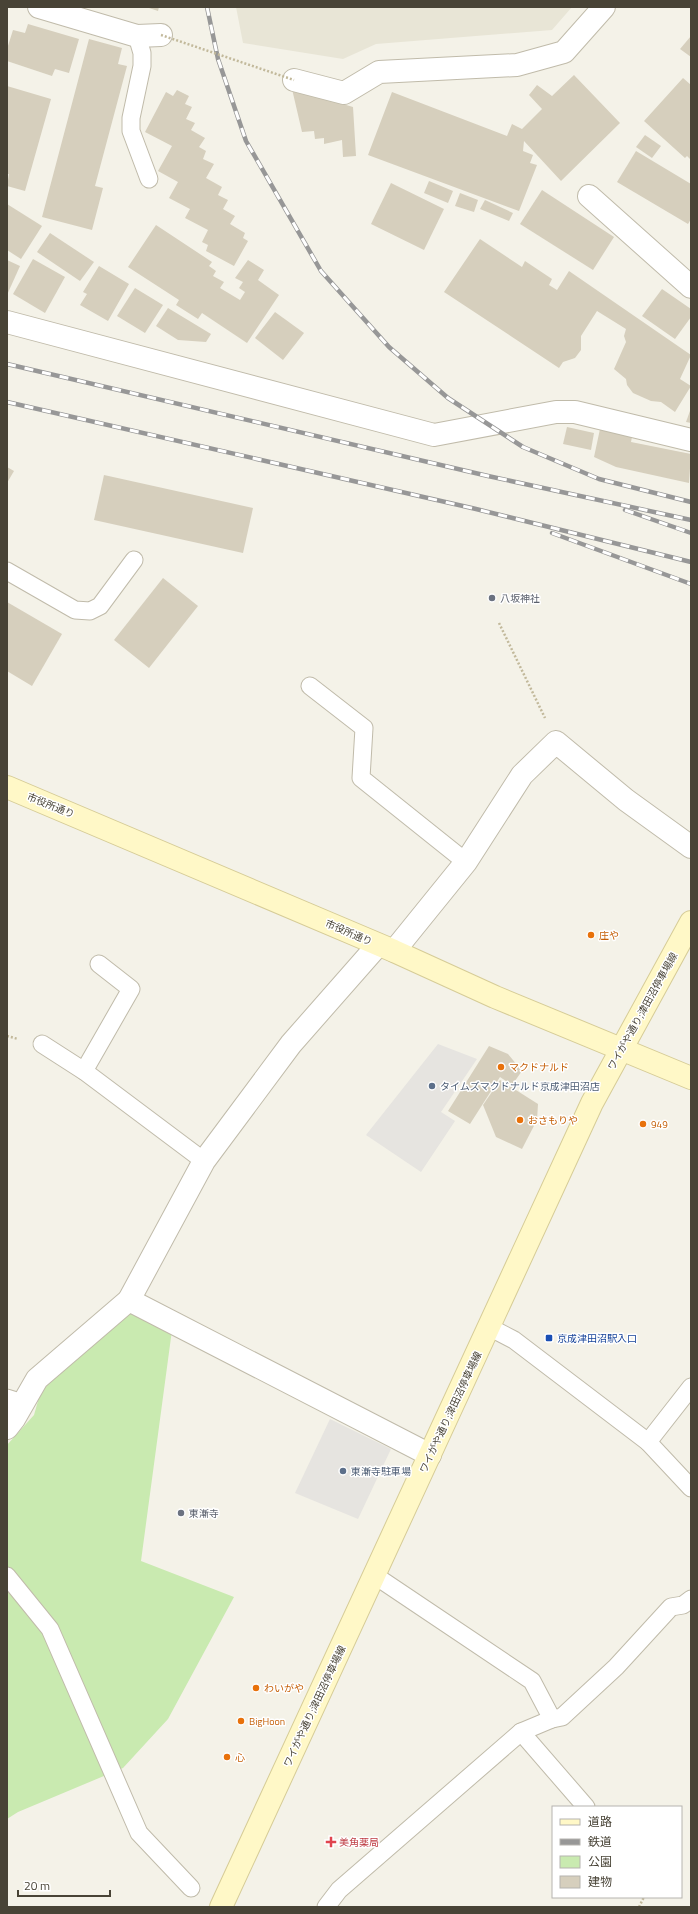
<svg xmlns="http://www.w3.org/2000/svg" width="698" height="1914" font-family="'Titillium Web','Noto Sans JP',sans-serif">
<rect width="100%" height="100%" fill="#f4f2e8"/>
<!-- residential -->
<polygon fill="#e8e5d6" points="236,7 572,7 552,30 376,44 343,59 243,43"/>
<!-- green -->
<polygon fill="#c9eab0" points="129,1310 172,1330 141,1561 234,1597 168,1719 123,1768 18,1812 7,1819 7,1445 34,1415 42,1387"/>
<!-- parking -->
<g fill="#e6e4e0">
<polygon points="438,1044 477,1059 441,1112 455,1121 421,1172 366,1135"/>
<polygon points="330,1419 391,1449 358,1519 295,1493"/>
</g>
<!-- building -->
<g fill="#d6cfbd">
<polygon points="146,7 159,7 158,11"/>
<polygon points="28,24 79,39 69,73 55,69 52,76 7,61 7,49 13,30 25,33"/>
<polygon points="691,36 691,57 680,49"/>
<polygon points="89,39 122,48 118,64 127,66 95,186 103,188 92,230 42,217"/>
<polygon points="574,75 620,123 561,181 524,141 523,151 533,155 530,163 537,165 519,211 368,155 392,92 507,136 512,124 522,129 542,109 529,95 537,85 552,96"/>
<polygon points="683,78 691,85 691,160 687,156 685,158 644,121"/>
<polygon points="7,86 51,99 25,191 7,186 9,174 7,174"/>
<polygon points="292,89 353,107 356,156 343,157 342,140 324,144 324,138 315,139 314,131 302,132"/>
<polygon points="177,90 189,96 185,104 192,107 186,119 195,123 191,130 205,138 199,147 206,151 203,159 214,164 206,178 222,187 218,195 228,200 223,209 235,216 230,224 245,233 243,238 248,241 234,266 206,251 208,245 202,242 208,230 185,218 190,209 169,198 178,182 158,171 172,146 145,132 166,92 173,96"/>
<polygon points="645,135 661,146 652,158 636,147"/>
<polygon points="636,151 691,184 691,219 688,224 617,182"/>
<polygon points="429,181 453,191 448,203 424,193"/>
<polygon points="391,183 444,209 424,250 371,224"/>
<polygon points="542,190 614,237 593,270 520,224"/>
<polygon points="460,193 478,200 474,212 455,206"/>
<polygon points="485,200 513,213 509,221 480,209"/>
<polygon points="7,204 42,226 21,259 7,250"/>
<polygon points="156,225 212,262 209,266 216,271 213,276 224,282 220,288 240,300 245,292 239,288 243,282 235,278 248,260 264,270 258,280 279,295 247,343 202,313 198,319 176,305 179,300 128,267"/>
<polygon points="50,233 94,262 80,281 37,252"/>
<polygon points="480,239 522,267 525,261 552,279 549,285 557,290 569,271 691,355 680,379 691,386 675,412 661,402 651,401 633,393 627,385 626,379 614,369 626,342 624,336 626,329 597,311 581,336 581,350 575,358 563,362 559,368 444,292"/>
<polygon points="33,259 65,277 45,313 13,294"/>
<polygon points="7,260 20,266 7,295"/>
<polygon points="99,266 129,284 108,321 80,305 87,294 83,292"/>
<polygon points="135,288 163,305 145,333 117,316"/>
<polygon points="662,289 691,309 691,317 675,339 642,316"/>
<polygon points="168,308 211,334 206,342 178,340 156,326"/>
<polygon points="275,312 304,333 283,360 255,338"/>
<polygon points="691,408 691,423 686,422"/>
<polygon points="567,427 594,433 591,450 563,444"/>
<polygon points="600,429 632,437 631,442 691,454 689,483 616,467 594,457"/>
<polygon points="7,467 14,471 7,483"/>
<polygon points="104,475 253,508 243,553 94,520"/>
<polygon points="163,578 198,606 149,668 114,640"/>
<polygon points="7,602 62,634 32,686 7,671"/>
<polygon points="489,1046 508,1054 522,1071 512,1085 500,1077 470,1124 448,1111"/>
<polygon points="500,1080 538,1104 537,1120 522,1149 496,1137 483,1105"/>
</g>
<g fill="none" stroke-linecap="round" stroke-linejoin="round">
<!-- lane casing -->
<g stroke="#c0bbaa" stroke-width="19">
<g id="lane">
<polyline points="137,36 142,53 142,66 131,118 131,131 149,179"/>
<polyline points="7,571 75,610 90,611 100,606 134,560"/>
<polyline points="310,686 364,728 361,778 466,862"/>
<polyline points="42,1044 84,1071 204,1161"/>
<polyline points="84,1071 131,989 99,964"/>
<polyline points="489,1327 514,1340 648,1442 691,1488"/>
<polyline points="7,1398 23,1403"/>
<polyline points="648,1442 691,1387"/>
<polyline points="374,1575 532,1681 552,1719"/>
<polyline points="7,1576 50,1629 139,1833 191,1888"/>
<polyline points="521,1732 586,1807"/>
<polyline points="326,1907 339,1890 521,1732 552,1719 562,1717 616,1667 671,1607 683,1605 691,1599"/>
</g>
</g>
<!-- street casing -->
<g stroke="#c0bbaa" stroke-width="24">
<g id="street">
<polyline points="39,7 137,36 161,35"/>
<polyline points="294,80 344,93 379,72 517,65 564,52 604,7"/>
<polyline points="589,196 691,287"/>
<polyline points="7,322 434,435 556,412 575,412 691,440"/>
<polyline points="394,951 466,862 522,775 556,742 626,800 691,847"/>
<polyline points="129,1300 430,1455"/>
<polyline points="7,1428 14,1419 37,1379 129,1300 204,1161 291,1044 378,945"/>
</g>
</g>
<!-- secondary casing -->
<g stroke="#d6cc97" stroke-width="24">
<g id="secondary">
<polyline points="7,787 394,951 495,997 691,1078"/>
<polyline points="221,1907 592,1103 691,922"/>
</g>
</g>
<!-- path -->
<g stroke="#c2b99b" stroke-width="2.5" stroke-dasharray="2 2" stroke-linecap="butt">
<polyline points="499,623 545,718"/>
<polyline points="7,1036 18,1039"/>
<polyline points="639,1907 644,1897"/>
</g>
<!-- lane -->
<use href="#lane" stroke="#fff" stroke-width="17"/>
<!-- street -->
<use href="#street" stroke="#fff" stroke-width="22"/>
<!-- secondary -->
<use href="#secondary" stroke="#fff8c7" stroke-width="22"/>
<!-- rail casing -->
<g stroke="#979797" stroke-width="4.5">
<g id="rail">
<polyline points="207,7 218,59 246,141 321,271 389,347 448,398 523,447 599,479 691,502"/>
<polyline points="7,364 488,476 691,520"/>
<polyline points="7,402 476,509 691,562"/>
<polyline points="625,510 691,533"/>
<polyline points="552,533 691,584"/>
</g>
</g>
<!-- rail -->
<use href="#rail" stroke="#fff" stroke-width="3" stroke-dasharray="9" stroke-linecap="butt"/>
<!-- path-bridge -->
<polyline stroke="#c2b99b" stroke-width="2.5" stroke-dasharray="2 2" stroke-linecap="butt" points="161,35 294,80"/>
</g>
<!-- markers -->
<g fill="#6b7280" stroke="#fff" stroke-width="1.5">
<circle cx="492" cy="598" r="4"/>
<circle cx="181" cy="1513" r="4"/>
</g>
<g fill="#e8710a" stroke="#fff" stroke-width="1.5">
<circle cx="591" cy="935" r="4"/>
<circle cx="501" cy="1067" r="4"/>
<circle cx="520" cy="1120" r="4"/>
<circle cx="643" cy="1124" r="4"/>
<circle cx="256" cy="1688" r="4"/>
<circle cx="241" cy="1721" r="4"/>
<circle cx="227" cy="1757" r="4"/>
</g>
<g fill="#5c6f8a" stroke="#fff" stroke-width="1.5">
<circle cx="432" cy="1086" r="4"/>
<circle cx="343" cy="1471" r="4"/>
</g>
<rect fill="#1a4fb4" stroke="#fff" stroke-width="1.5" x="545" y="1334" width="8" height="8" rx="2"/>
<path fill="#e0444e" stroke="#fff" stroke-width="1.5" d="M329 1836h4v4h4v4h-4v4h-4v-4h-4v-4h4z"/>
<g text-anchor="middle" stroke-width="3" stroke-linejoin="round" paint-order="stroke">
<!-- worship labels -->
<g font-size="10" fill="#5b616d" stroke="#fff" text-anchor="start">
<text x="500" y="602">八坂神社</text>
<text x="189" y="1517">東漸寺</text>
</g>
<!-- street labels -->
<g font-size="10" fill="#484336" stroke="#fff">
<text transform="translate(51 805) rotate(22)" y="4">市役所通り</text>
<text transform="translate(349 932) rotate(23)" y="4">市役所通り</text>
<text transform="translate(642 1011) rotate(-61)" y="4">ワイがや通り;津田沼停車場線</text>
<text transform="translate(450 1412) rotate(-65)" y="4">ワイがや通り;津田沼停車場線</text>
<text transform="translate(314 1706) rotate(-65)" y="4">ワイがや通り;津田沼停車場線</text>
</g>
<!-- food labels -->
<g font-size="10" fill="#c56008" stroke="#fff" text-anchor="start">
<text x="599" y="939">庄や</text>
<text x="509" y="1071">マクドナルド</text>
<text x="528" y="1124">おさもりや</text>
<text x="651" y="1128">949</text>
<text x="264" y="1692">わいがや</text>
<text x="249" y="1725">BigHoon</text>
<text x="235" y="1761">心</text>
</g>
<!-- service labels -->
<g font-size="10" fill="#4e5e75" stroke="#fff" text-anchor="start">
<text x="440" y="1090">タイムズマクドナルド京成津田沼店</text>
<text x="351" y="1475">東漸寺駐車場</text>
</g>
<!-- transit labels -->
<g font-size="10" fill="#164399" stroke="#fff" text-anchor="start">
<text x="557" y="1342">京成津田沼駅入口</text>
</g>
<!-- health labels -->
<g font-size="10" fill="#be3a42" stroke="#fff" text-anchor="start">
<text x="339" y="1846">美角薬局</text>
</g>
</g>
<!-- border -->
<rect width="698" height="1914" fill="none" stroke="#484336" stroke-width="16"/>
<!-- legend -->
<rect x="552" y="1806" width="130" height="92" fill="#ffffff" stroke="#b6b4af"/>
<rect x="560" y="1819" width="20" height="6" fill="#fff8c7" stroke="#b6b4af"/>
<text x="588" y="1826" font-size="12" fill="#484336">道路</text>
<rect x="560" y="1839" width="20" height="6" fill="#979797" stroke="#b6b4af"/>
<text x="588" y="1846" font-size="12" fill="#484336">鉄道</text>
<rect x="560" y="1856" width="20" height="12" fill="#c9eab0" stroke="#b6b4af"/>
<text x="588" y="1866" font-size="12" fill="#484336">公園</text>
<rect x="560" y="1876" width="20" height="12" fill="#d6cfbd" stroke="#b6b4af"/>
<text x="588" y="1886" font-size="12" fill="#484336">建物</text>
<!-- scale -->
<path d="M18 1890v6h92v-6" fill="none" stroke="#484336" stroke-width="2"/>
<text x="24" y="1890" font-size="12" fill="#484336" stroke="#ffffff" stroke-width="3" paint-order="stroke">20 m</text>
</svg>
